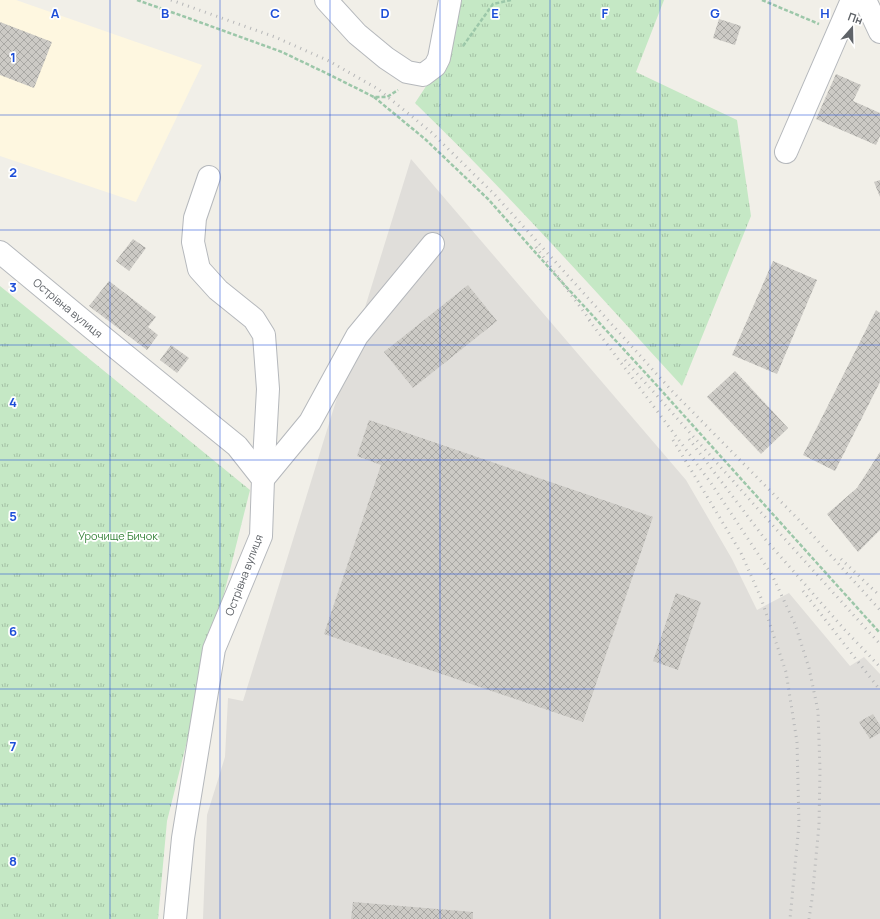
<svg xmlns="http://www.w3.org/2000/svg" width="880" height="919" font-family="Manrope,sans-serif">
<defs>
<pattern id="grass-tufts" width="24" height="20" patternUnits="userSpaceOnUse"><rect width="24" height="20" fill="#c5e8c5"/><path d="M3 7l-1-3M5 7V3M7 7l1-3M15 17l-1-3M17 17v-4M19 17l1-3" fill="none" stroke="#a3c0a4"/></pattern>
<pattern id="building-cross-hatch" width="8" height="8" patternUnits="userSpaceOnUse"><rect width="8" height="8" fill="#cccac5"/><path d="M0 0l8 8M0 8l8-8" fill="none" stroke="#a9a8a4"/></pattern>
</defs>
<rect width="100%" height="100%" fill="#f1efe8"/>
<!-- commercial -->
<polygon fill="#fef7e0" points="0,0 16,0 202,65 136,202 0,156"/>
<!-- industrial -->
<polygon fill="#e0deda" points="411,159 686,480 732,559 757,610 789,593 850,666 864,657 880,674 880,919 203,919 207,815 225,757 228,698 243,701"/>
<!-- grass -->
<g fill="url(#grass-tufts)">
<path d="M451,0H664L636,72L737,120L751,216L682,386C594,290 508,193 415,103L440,65Z"/>
<polygon points="0,286 250,490 167,821 158,919 0,919"/>
</g>
<!-- building -->
<g fill="url(#building-cross-hatch)">
<polygon points="719,19 741,26 735,45 713,38"/>
<polygon points="0,22 52,42 34,88 0,75"/>
<polygon points="836,74 861,85 853,101 880,113 880,136 876,145 816,119"/>
<polygon points="880,180 880,197 874,182"/>
<polygon points="133,239 146,248 129,271 116,261"/>
<polygon points="773,261 817,280 777,374 732,355"/>
<polygon points="109,281 156,317 148,327 158,335 147,350 89,306"/>
<polygon points="468,285 497,321 413,388 384,352"/>
<polygon points="876,310 880,313 880,382 835,471 803,455"/>
<polygon points="171,345 189,358 177,373 160,360"/>
<polygon points="735,371 788,428 761,454 707,397"/>
<polygon points="369,420 653,517 583,722 324,634 381,465 357,456"/>
<polygon points="880,452 880,530 858,552 827,514 857,488"/>
<polygon points="676,593 701,602 678,670 653,661"/>
<polygon points="873,714 880,725 880,733 870,739 859,722"/>
<polygon points="353,902 473,912 473,919 351,919"/>
</g>
<g fill="none" stroke-linecap="round" stroke-linejoin="round">
<!-- minor casing -->
<g stroke="#b5b8bc" stroke-width="24">
<g id="minor">
<polyline points="326,0 357,34 386,58 407,72 423,75 435,66 439,58 450,0"/>
<polyline points="865,0 880,32"/>
<polyline points="786,152 852,0"/>
<polyline points="209,177 195,218 193,242 199,269 218,290 254,319 264,335 268,389 263,479"/>
<path id="s1" d="M0,252L93,329L237,446L263,479L261,536L214,649L183,838L175,919"/>
<polyline points="263,479 310,422 357,336 433,244"/>
</g>
</g>
<!-- path -->
<g stroke="#9cc7a9" stroke-width="2.5" stroke-dasharray="4 2" stroke-linecap="butt">
<polyline points="137,0 191,19 282,52 330,75 374,97 387,97 398,90"/>
<polyline points="762,0 819,24"/>
<polyline points="463,46 493,4 511,0"/>
<polyline points="374,97 425,139 488,199 559,279 651,379 880,633"/>
</g>
<!-- minor -->
<use href="#minor" stroke="#fff" stroke-width="22"/>
<!-- rail -->
<g stroke="#b6b7b8" stroke-width="3" stroke-dasharray="1 5" stroke-linecap="butt">
<polyline points="171,0 275,37 329,61 378,89 431,132 495,195 672,391 798,519 880,610"/>
<polyline points="536,247 592,323"/>
<polyline points="589,320 711,483 772,575 795,624 809,668 818,711 820,770 819,825 812,899 809,919"/>
<path d="M625,360C710,455 794,550 880,644"/>
<polyline points="689,439 765,539 845,630 880,667"/>
<polyline points="673,440 741,553 761,598 786,672 797,742 799,824 790,919"/>
<polyline points="841,559 880,596"/>
<polyline points="803,591 880,690"/>
</g>
</g>
<!-- grid -->
<path fill="none" stroke="#1d4ed8" stroke-width="1" stroke-opacity="0.55" d="M110,0V919M220,0V919M330,0V919M440,0V919M550,0V919M660,0V919M770,0V919M0,115H880M0,230H880M0,345H880M0,460H880M0,574H880M0,689H880M0,804H880"/>
<g text-anchor="middle" stroke-width="3.5" stroke-linejoin="round" paint-order="stroke">
<!-- street labels -->
<g font-size="11" fill="#5f6368" stroke="#fff">
<text dy="4" stroke="none"><textPath href="#s1" startOffset="88">Острівна вулиця</textPath></text>
<text transform="translate(244 575) rotate(-69)" y="4">Острівна вулиця</text>
</g>
<!-- park labels -->
<g font-size="11" fill="#348238" stroke="#fff">
<text x="118" y="540">Урочище Бичок</text>
</g>
</g>
<g font-size="13" text-anchor="middle" font-weight="bold" fill="#1d4ed8" stroke="#fff" stroke-width="3.5" stroke-linejoin="round" paint-order="stroke">
<text x="55" y="18">A</text>
<text x="165" y="18">B</text>
<text x="275" y="18">C</text>
<text x="385" y="18">D</text>
<text x="495" y="18">E</text>
<text x="605" y="18">F</text>
<text x="715" y="18">G</text>
<text x="825" y="18">H</text>
<text x="13" y="62">1</text>
<text x="13" y="177">2</text>
<text x="13" y="292">3</text>
<text x="13" y="407">4</text>
<text x="13" y="521">5</text>
<text x="13" y="636">6</text>
<text x="13" y="751">7</text>
<text x="13" y="866">8</text>
</g>
<!-- north arrow -->
<g transform="translate(852 28) rotate(20)" stroke="#ffffff" stroke-width="3" paint-order="stroke">
<path d="M0-3L7 15L0 10L-7 15Z" fill="#5f6368"/>
<text y="-6" font-size="11" font-weight="bold" text-anchor="middle" fill="#5f6368">Пн</text>
</g>
</svg>
